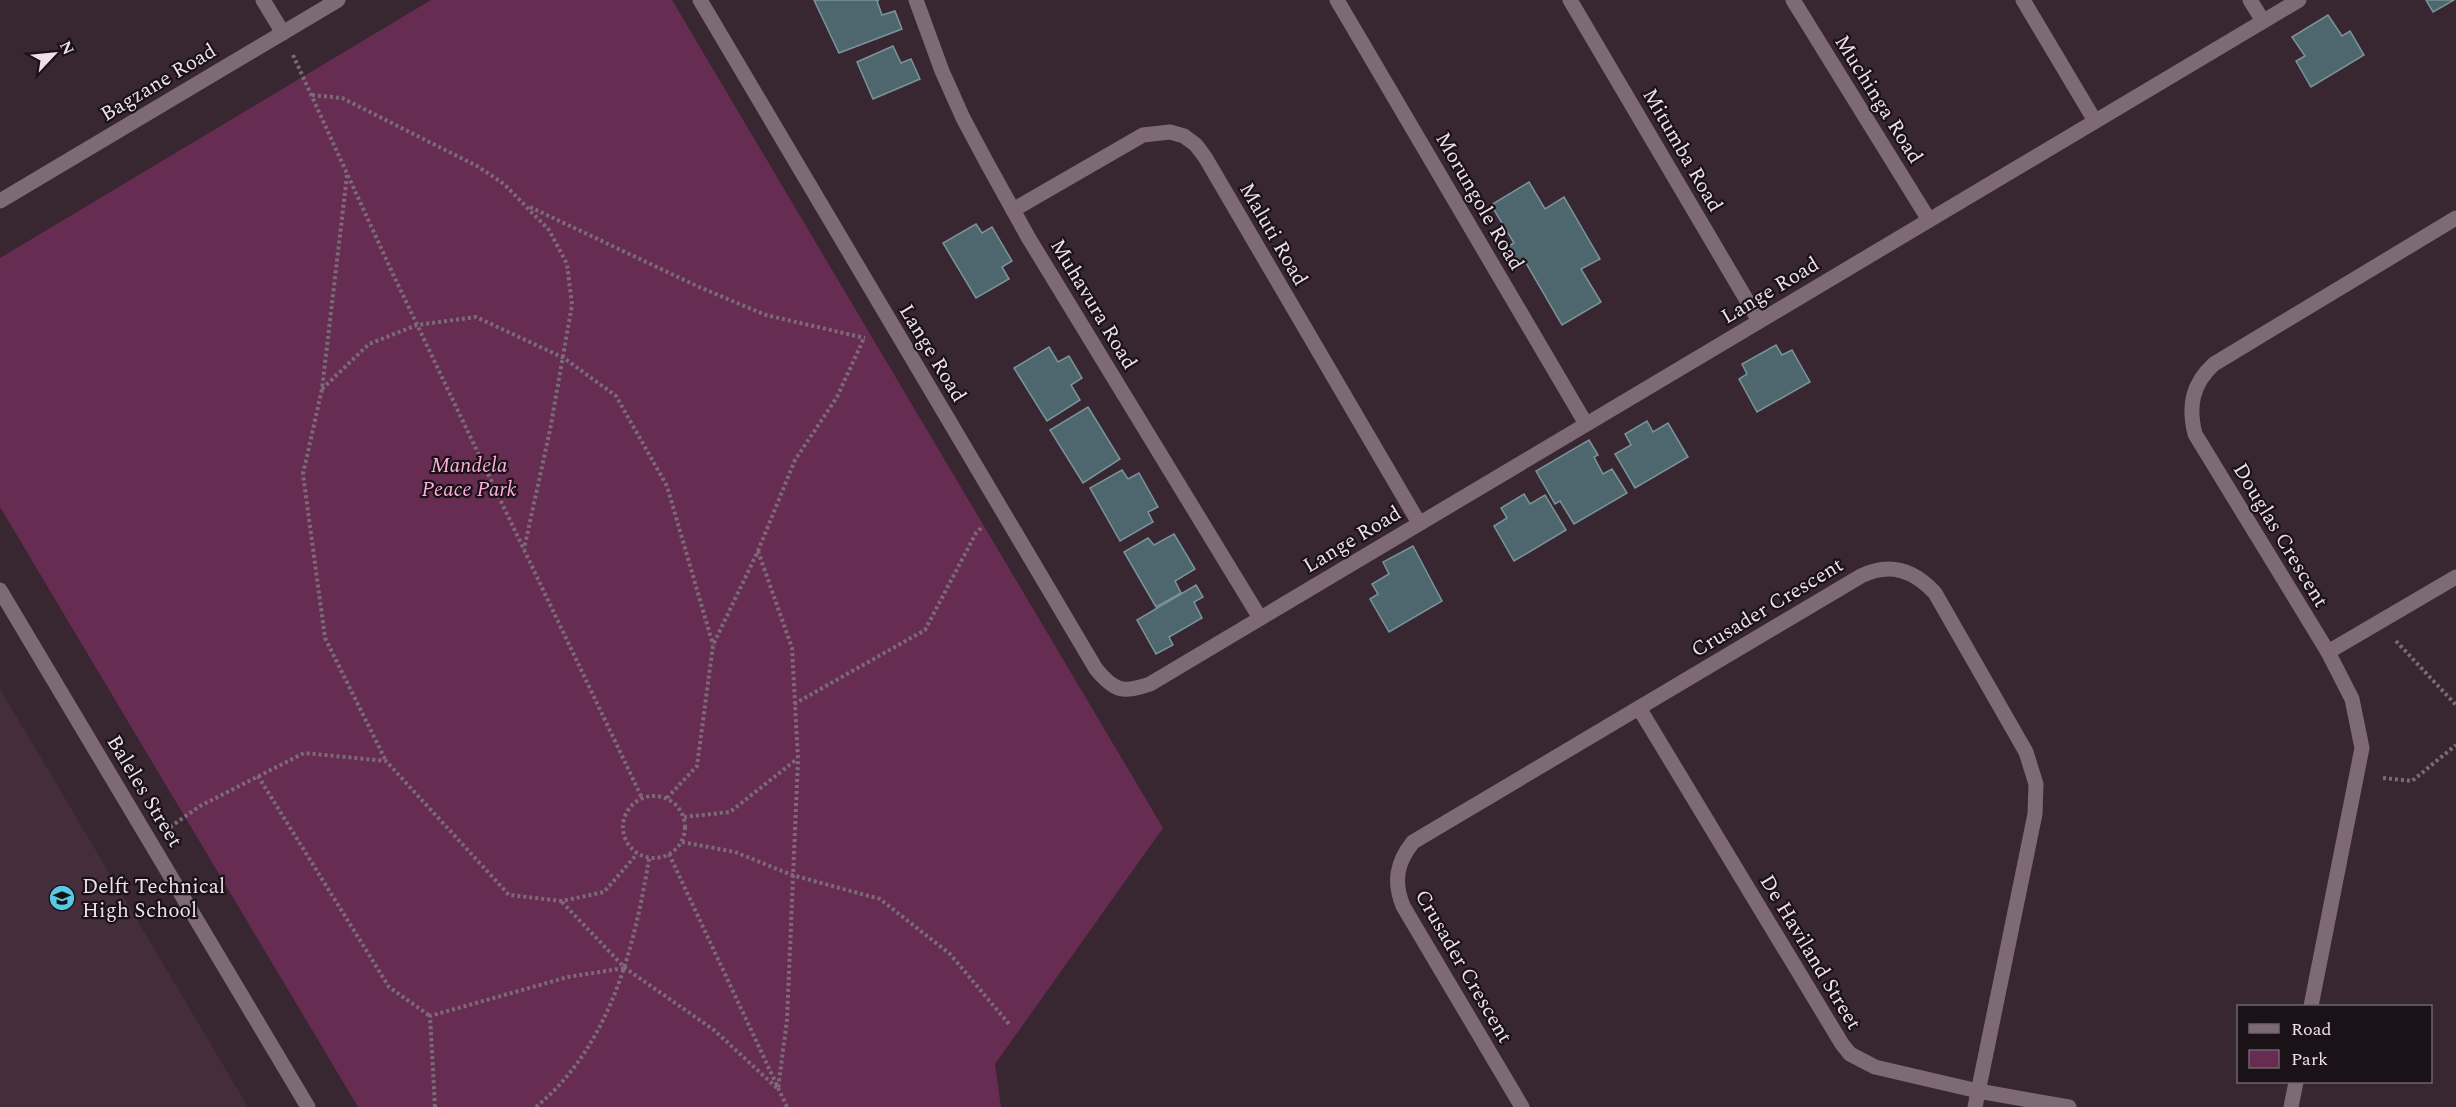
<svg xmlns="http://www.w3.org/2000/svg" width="2456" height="1107" font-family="Spectral,serif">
<rect width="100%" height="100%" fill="#382631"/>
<!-- built -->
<polygon fill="#452d3b" points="0,689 248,1107 0,1107"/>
<!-- green -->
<polygon fill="#672c52" points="431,0 672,0 1163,828 995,1064 1001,1107 358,1107 0,507 0,258"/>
<!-- building -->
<g fill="#4e666d" stroke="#7a949b" stroke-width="1.5">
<polygon points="814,0 879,0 877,1 882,15 895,11 902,29 839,53"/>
<polygon points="2426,0 2454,0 2433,12"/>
<polygon points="2328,15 2342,36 2350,31 2364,55 2311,87 2296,61 2305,56 2292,37"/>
<polygon points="893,46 901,63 911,59 920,79 873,99 857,62"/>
<polygon points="1529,182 1545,209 1564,197 1600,259 1581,269 1601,302 1562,325 1526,263 1513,271 1501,251 1514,243 1491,205"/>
<polygon points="976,224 982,233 992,227 1012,261 1002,267 1009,279 976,298 943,243"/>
<polygon points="1776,345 1782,355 1792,350 1810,382 1757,412 1739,379 1747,374 1742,364"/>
<polygon points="1049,347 1058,362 1069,356 1082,378 1071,385 1080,400 1047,421 1014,368"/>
<polygon points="1088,407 1120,459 1083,483 1050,430"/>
<polygon points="1647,421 1653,432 1668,423 1688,457 1635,488 1615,454 1631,445 1625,434"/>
<polygon points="1589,440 1598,455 1594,457 1603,474 1612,469 1627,493 1574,524 1560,501 1555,504 1536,471"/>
<polygon points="1122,470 1128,479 1139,473 1158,507 1148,512 1153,522 1120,541 1090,488"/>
<polygon points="1524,494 1530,504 1545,495 1566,530 1514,561 1494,526 1507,518 1501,508"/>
<polygon points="1174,534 1195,569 1175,581 1181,593 1156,607 1124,552 1148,538 1154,545"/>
<polygon points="1413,546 1442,601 1389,632 1370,599 1378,594 1372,584 1389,574 1383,562"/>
<polygon points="1196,585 1203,597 1194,602 1202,618 1169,637 1173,645 1156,654 1137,620"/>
</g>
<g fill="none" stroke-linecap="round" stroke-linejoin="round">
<!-- path -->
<g stroke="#7b6b75" stroke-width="4" stroke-dasharray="3 3" stroke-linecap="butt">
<polyline points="293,55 392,272 642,798"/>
<polyline points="312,95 342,98 477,166 504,184 549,230 567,264 572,305 550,430 524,549"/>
<polyline points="347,175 322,389 303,474 325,638 386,761"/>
<polyline points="530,207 699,287 766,315 865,338"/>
<polyline points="322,389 369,344 417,325 476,317 564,358 616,396 667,486 713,645"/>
<polyline points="758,551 792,648 798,759 787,1020 778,1089"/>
<polyline points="2396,641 2456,705"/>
<polyline points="794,704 925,630 976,533 983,526"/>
<polyline points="258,776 389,987 430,1016"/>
<polyline points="2383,778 2412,781 2456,745"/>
<circle cx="654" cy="827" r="31"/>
<polyline points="667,798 697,766 713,645 758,551 795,460 837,397 864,338"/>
<polyline points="684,817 730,812 797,759"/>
<polyline points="170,827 200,806 304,753 386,761 509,895 562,901 604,892 637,854"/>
<polyline points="682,842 735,852 792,875 880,899 950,954 1009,1024"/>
<polyline points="669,854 787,1107"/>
<polyline points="562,902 625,968 714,1030 778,1089"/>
<polyline points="435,1107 430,1016 568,977 625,968"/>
<path d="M536,1107C610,1046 634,949 649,859"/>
</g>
<!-- minor -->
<g stroke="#7e6a75" stroke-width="15">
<polyline points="263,0 283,33"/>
<path d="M700,0L1096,669C1115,692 1123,693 1150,684L2299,0"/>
<polyline points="916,0 942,71 963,118 987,163 1028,237 1260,618"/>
<polyline points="1337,0 1586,424"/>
<polyline points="1570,0 1759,321"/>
<polyline points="1793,0 1929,220"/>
<polyline points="2023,0 2095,121"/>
<polyline points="2250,0 2263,21"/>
<polyline points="0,201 338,0"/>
<polyline points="1013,210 1143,135 1170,132 1184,136 1196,145 1205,157 1419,523"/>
<polyline points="0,590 308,1107"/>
<polyline points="2328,652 2456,577"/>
<polyline points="1639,708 1842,1044 1850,1054 1875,1067 1978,1091 2069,1107"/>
<path d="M2311,1006L2362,748L2352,699L2328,652L2195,434C2188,406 2192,384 2214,364L2456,218"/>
<path d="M1522,1107L1403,906C1393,881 1397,862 1413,842L1861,576C1890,562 1914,570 1935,593L2026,752L2036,784L2035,814L1975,1107"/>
<polyline points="2291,1107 2296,1082"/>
</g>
</g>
<!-- icons -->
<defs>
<g id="school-disc" transform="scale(1.35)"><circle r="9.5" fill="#57c9e3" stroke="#1a1217"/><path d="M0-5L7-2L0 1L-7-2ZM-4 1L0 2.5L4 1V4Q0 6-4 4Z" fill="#111"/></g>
</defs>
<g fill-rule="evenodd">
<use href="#school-disc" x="62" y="898"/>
</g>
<g text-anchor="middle" stroke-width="4.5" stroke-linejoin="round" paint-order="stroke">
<!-- street labels -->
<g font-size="21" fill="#ede1e8" stroke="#1a1217">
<text transform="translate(158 82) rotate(-31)" y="7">Bagzane Road</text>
<text transform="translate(1879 99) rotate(58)" y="7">Muchinga Road</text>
<text transform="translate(1683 150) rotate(60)" y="7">Mitumba Road</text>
<text transform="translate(1480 201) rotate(60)" y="7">Morungole Road</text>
<text transform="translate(1274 234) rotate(60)" y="7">Maluti Road</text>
<text transform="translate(1770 290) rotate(-31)" y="7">Lange Road</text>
<text transform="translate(1094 304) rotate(59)" y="7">Muhavura Road</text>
<text transform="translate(933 353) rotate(59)" y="7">Lange Road</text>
<text transform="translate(2281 535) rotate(59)" y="7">Douglas Crescent</text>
<text transform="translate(1352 539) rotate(-31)" y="7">Lange Road</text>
<text transform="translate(1767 607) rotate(-31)" y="7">Crusader Crescent</text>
<text transform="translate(145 791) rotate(59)" y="7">Baleles Street</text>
<text transform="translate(1811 952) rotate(59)" y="7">De Haviland Street</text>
<text transform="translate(1464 966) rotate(60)" y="7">Crusader Crescent</text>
</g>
<!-- park labels -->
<g font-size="21" font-style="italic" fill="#feafde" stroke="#1a1217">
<text x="469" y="472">Mandela<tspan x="469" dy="24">Peace Park</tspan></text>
</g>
<!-- poi labels -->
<g font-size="21" fill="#ede1e8" stroke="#1a1217" text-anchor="start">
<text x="82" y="893">Delft Technical<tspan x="82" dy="24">High School</tspan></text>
</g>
</g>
<!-- legend -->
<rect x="2237" y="1005" width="195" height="78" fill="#1a1217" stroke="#6e656b" stroke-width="1.5"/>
<rect x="2249" y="1024" width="30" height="9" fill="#7e6a75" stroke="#6e656b" stroke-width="1.5"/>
<text x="2291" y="1035" font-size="18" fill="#ede1e8">Road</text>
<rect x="2249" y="1050" width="30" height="18" fill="#672c52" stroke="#6e656b" stroke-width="1.5"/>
<text x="2291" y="1065" font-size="18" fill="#ede1e8">Park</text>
<!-- north arrow -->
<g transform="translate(54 54) rotate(64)" stroke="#1a1217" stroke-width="4.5" paint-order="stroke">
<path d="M0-4.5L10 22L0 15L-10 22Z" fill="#ede1e8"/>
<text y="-9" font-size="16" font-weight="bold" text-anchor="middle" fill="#ede1e8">N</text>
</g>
</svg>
